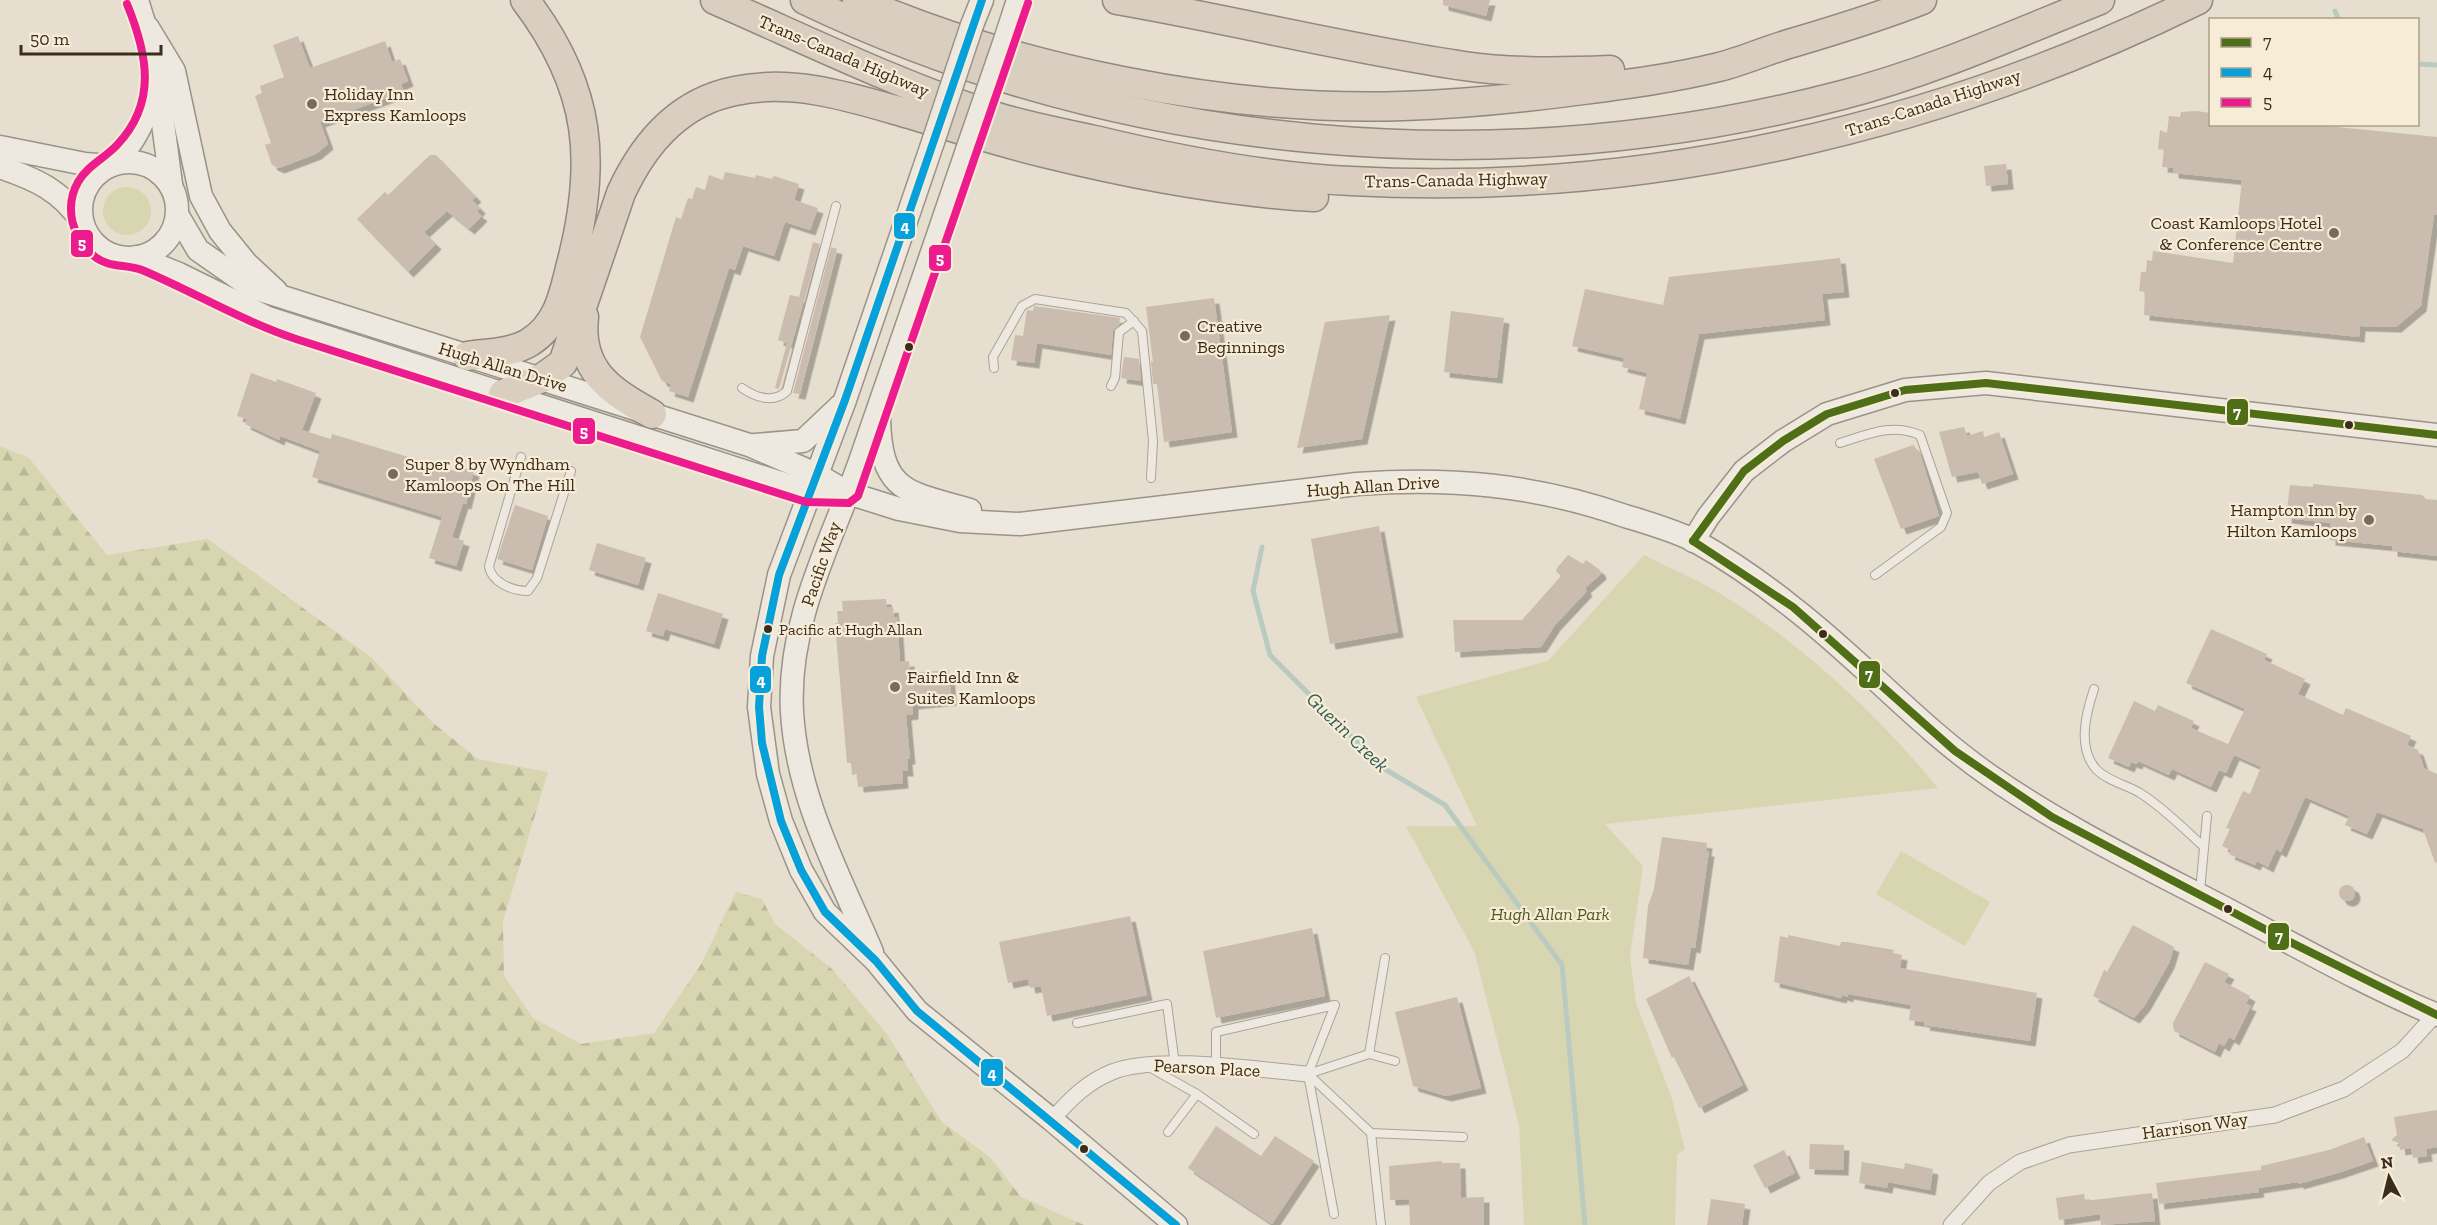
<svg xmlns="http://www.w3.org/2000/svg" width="2437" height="1225" font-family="'Zilla Slab',serif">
<defs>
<pattern id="forest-firs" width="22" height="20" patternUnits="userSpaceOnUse" patternTransform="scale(1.5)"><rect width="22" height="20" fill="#d7d6b0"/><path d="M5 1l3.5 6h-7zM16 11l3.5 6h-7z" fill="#b9b897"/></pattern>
<filter id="shadow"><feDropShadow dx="5.5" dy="5.5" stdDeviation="0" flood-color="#0004"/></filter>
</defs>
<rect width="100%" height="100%" fill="#e6dece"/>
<!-- green -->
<g fill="#d7d6b0">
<circle cx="127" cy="211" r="24"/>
<path d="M1644,555C1669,568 1697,579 1721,594C1801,643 1879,716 1938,788L1605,824L1643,866L1630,956L1636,1003L1671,1096L1685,1149L1677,1154L1675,1225H1524L1519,1125L1474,951L1406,826H1477L1416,697L1548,661Z"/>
<polygon points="1901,851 1990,902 1965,946 1876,894"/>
</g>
<!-- forest -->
<polygon fill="url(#forest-firs)" points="0,446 29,458 107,555 208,539 372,658 432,722 478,759 548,772 503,921 504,976 533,1018 581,1044 654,1033 700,966 736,892 762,899 775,924 832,969 887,1034 942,1122 990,1157 1021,1197 1084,1225 0,1225"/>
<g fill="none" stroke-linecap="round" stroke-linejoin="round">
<!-- stream -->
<g stroke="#b9cbc0" stroke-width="5">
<polyline points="2335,11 2339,20"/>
<polyline points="2418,64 2437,65"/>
<polyline points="1262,547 1253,591 1270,655 1383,768 1445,805 1562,965 1585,1225"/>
</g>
</g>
<!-- building -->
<g fill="#cabcaf" filter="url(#shadow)">
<polygon points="1443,0 1490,0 1486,16 1443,5"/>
<polygon points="298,36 310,68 385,41 392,62 400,59 408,81 401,84 403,90 389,97 320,122 328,144 316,154 279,168 272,165 265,145 271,143 255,96 262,93 260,86 284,77 273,45"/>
<polygon points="2196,111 2211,113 2211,124 2307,124 2437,137 2437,215 2434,215 2421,306 2396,327 2360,326 2359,337 2144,315 2145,292 2139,291 2141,272 2146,272 2147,260 2152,261 2153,251 2233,263 2242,180 2173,173 2173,168 2162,167 2164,150 2158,149 2160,130 2167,133 2169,116 2180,117 2181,112"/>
<polygon points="430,155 436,155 476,197 472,200 480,208 477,212 482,216 469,229 447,211 424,232 436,244 408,272 357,219 385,192 388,195"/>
<polygon points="2006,164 2008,184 1986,186 1984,166"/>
<polygon points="725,172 755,178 756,175 772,179 774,176 799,184 794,200 818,208 810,230 785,222 774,256 743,246 735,270 729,268 688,397 669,391 671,384 662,381 640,337 676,217 681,219 688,198 692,199 696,187 705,190 709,175 723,180"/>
<polygon points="813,242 820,244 779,389 775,388 787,343 778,340 790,295 799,297"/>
<polygon points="831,247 837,249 800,394 793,393"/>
<polygon points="1840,258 1844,292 1822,294 1825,320 1699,334 1680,419 1639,409 1647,373 1622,367 1624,358 1572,346 1585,289 1663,305 1669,277"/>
<polygon points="1214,298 1232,432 1164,442 1157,384 1153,384 1151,361 1153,362 1146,307"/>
<polygon points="1034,306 1120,318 1119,325 1113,331 1111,355 1037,343 1034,363 1011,360 1015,335 1023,336 1027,310 1033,311"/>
<polygon points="1451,311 1504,318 1497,378 1444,372"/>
<polygon points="1390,315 1362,439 1297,448 1325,322"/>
<polygon points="1124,357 1139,359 1141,381 1121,378"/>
<polygon points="251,373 276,382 277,379 316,393 302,430 331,439 332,434 455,471 457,466 474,471 466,504 463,503 452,537 464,541 456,566 429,558 442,517 312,477 320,451 280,436 279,440 245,424 247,419 237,416"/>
<polygon points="1964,427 1967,436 1983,431 1984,437 1999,432 2013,474 1982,484 1978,472 1952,477 1939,432"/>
<polygon points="1913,445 1920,453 1939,516 1901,529 1874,459"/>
<polygon points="2313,484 2422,495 2426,499 2437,500 2437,556 2392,551 2392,546 2330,540 2331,523 2286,518 2290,485 2313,487"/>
<polygon points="515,505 548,516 532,570 497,559"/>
<polygon points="1379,526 1398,632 1330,644 1311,539"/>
<polygon points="597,543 646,558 638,585 589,570"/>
<polygon points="1568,555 1583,564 1586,560 1600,570 1601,574 1585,588 1587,591 1555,625 1541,647 1455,652 1453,620 1522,620 1561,576 1556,571 1557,568"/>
<polygon points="658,593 723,614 714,644 665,629 663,636 646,631"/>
<polygon points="886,599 887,608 893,607 894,617 897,617 900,662 909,661 910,673 949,670 951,700 913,704 913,714 906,715 910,759 907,759 908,771 902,771 903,783 858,787 857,774 852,775 851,763 847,763 835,623 838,623 837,611 843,611 842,601"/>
<polygon points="2211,629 2267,654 2264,660 2305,679 2298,694 2343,715 2346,708 2411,736 2407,745 2418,750 2424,768 2437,774 2437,862 2435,863 2423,829 2377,812 2367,834 2345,825 2349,816 2305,797 2281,852 2276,849 2268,867 2257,861 2255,865 2229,854 2231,850 2222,846 2230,829 2226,828 2243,791 2250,794 2261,767 2234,755 2226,773 2219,770 2211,787 2172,769 2169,775 2138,761 2137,764 2131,762 2129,767 2108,758 2134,701 2155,711 2158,705 2194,721 2191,728 2228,744 2245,709 2186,683"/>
<polygon points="1662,837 1707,843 1706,851 1709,851 1695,948 1691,947 1688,965 1643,958 1648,906 1654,889"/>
<circle cx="2347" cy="893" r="8"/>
<polygon points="1130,916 1147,995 1047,1016 1041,986 1030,988 1028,979 1008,983 999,942"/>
<polygon points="2133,925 2174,947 2169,963 2145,1005 2134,1018 2093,996 2104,970 2107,972"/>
<polygon points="1312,928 1325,996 1216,1018 1203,951"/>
<polygon points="1788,935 1840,946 1841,942 1847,942 1894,950 1893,953 1902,955 1900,968 2037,993 2030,1041 1924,1025 1925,1022 1909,1020 1911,1005 1848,994 1848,997 1842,995 1841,998 1774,982 1780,936 1788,938"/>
<polygon points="2205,962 2229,974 2224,982 2250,996 2246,1004 2251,1006 2234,1040 2229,1037 2224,1046 2219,1043 2215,1052 2174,1031 2173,1023"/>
<polygon points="1689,976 1743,1085 1699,1108 1674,1057 1672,1058 1646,999"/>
<polygon points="1457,997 1481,1088 1446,1096 1413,1086 1395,1012"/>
<polygon points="2437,1110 2437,1147 2426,1149 2427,1156 2413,1158 2411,1148 2400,1150 2399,1143 2391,1140 2397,1135 2394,1117"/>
<polygon points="1216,1126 1261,1156 1275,1136 1314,1161 1272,1224 1188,1168"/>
<polygon points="2364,1137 2373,1161 2338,1173 2298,1184 2298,1182 2258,1188 2259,1192 2159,1204 2156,1183 2261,1170 2261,1166 2329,1150"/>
<polygon points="1810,1144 1844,1145 1843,1170 1809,1169"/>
<polygon points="1784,1150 1795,1173 1765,1188 1753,1165"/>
<polygon points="1442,1161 1442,1163 1460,1163 1461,1198 1484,1197 1484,1225 1410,1225 1409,1199 1390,1200 1389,1166"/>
<polygon points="1862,1162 1904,1169 1905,1163 1933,1169 1930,1190 1888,1182 1887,1188 1859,1183"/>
<polygon points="2152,1193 2155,1221 2101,1225 2100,1214 2059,1220 2056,1198 2084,1194 2085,1201"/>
<polygon points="1711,1199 1745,1204 1742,1225 1707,1225"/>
</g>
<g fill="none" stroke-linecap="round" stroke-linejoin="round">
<!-- lane casing -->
<g stroke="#aba397" stroke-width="10">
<g id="lane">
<polyline points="994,368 993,357 1022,306 1035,299 1126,313 1142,331 1153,441 1151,478"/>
<polyline points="1111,386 1115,378 1119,332 1134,321"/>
<path d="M742,388C755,397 773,404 787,391L836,206"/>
<path d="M1840,443C1869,434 1891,423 1920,435L1947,513L1941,527L1875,575"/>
<path d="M521,457L489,566C491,582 512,591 528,591L537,578L571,471"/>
<path d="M2094,689C2086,713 2077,748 2096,769C2107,781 2127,785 2140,793C2164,808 2184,829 2204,847"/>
<polyline points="2200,891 2207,816"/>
<polyline points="1385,958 1369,1054 1308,1074 1371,1133 1463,1137"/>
<polyline points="1077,1023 1167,1004 1175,1065"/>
<polyline points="1369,1054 1395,1061"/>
<polyline points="1216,1066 1216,1032 1335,1005 1308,1074 1334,1214"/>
<polyline points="1149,1067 1197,1094 1254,1134"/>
<polyline points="1168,1132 1197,1094"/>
<polyline points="1371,1133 1381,1225"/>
</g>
</g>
<!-- street casing -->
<g stroke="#aba397" stroke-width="17">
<g id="street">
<path d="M1052,1120C1069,1100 1087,1082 1112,1072C1156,1054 1259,1070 1308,1074"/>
<polyline points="1951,1225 1989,1183 2020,1162 2069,1145 2275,1115 2344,1089 2402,1051 2436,1014"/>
</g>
</g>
<!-- secondary casing -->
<g stroke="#9b9387" stroke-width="25">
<g id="secondary">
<polyline points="137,0 154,55 171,184"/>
<polyline points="972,25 982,0"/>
<polyline points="148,28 174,71 201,196 220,231 246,263 276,291"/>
<polyline points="1006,37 1018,0"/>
<polyline points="934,139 845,400 779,575 762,656 759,707 768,774 781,821 801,870 825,912 876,961 917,1011 1052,1120 1176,1225"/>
<polyline points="0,147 85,164 110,166"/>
<circle cx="129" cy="210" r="48"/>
<path d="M112,165C135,143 147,118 154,86"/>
<path d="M0,167C35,179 61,190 82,222"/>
<path d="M178,216L198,250L251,287L749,445L816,474L848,493L899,509L960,521L1020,524L1357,484C1450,477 1537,485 1625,516C1648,523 1673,530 1695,541C1729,560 1762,583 1792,607C1861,660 1918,726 1990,776C2066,829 2150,869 2232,912C2299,947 2367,986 2437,1015"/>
<polyline points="137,257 179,274 268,318 809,492 822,493"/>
<path d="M879,419C881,493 907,492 970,510"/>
<polyline points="755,445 803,441 840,406"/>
<polyline points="1693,541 1708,517 1744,471 1783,441 1827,414 1905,390 1986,383 2437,435"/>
<path d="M872,952C839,874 797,798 792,712C787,622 830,545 859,464C896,359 931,255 967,150"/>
</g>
</g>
<!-- highway casing -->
<g stroke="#91897e" stroke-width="31">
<g id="highway">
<path d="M715,0C807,40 898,85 994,116C1028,127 1064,133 1099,141C1182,161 1267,177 1351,181C1643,197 1937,128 2198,0"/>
<path d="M805,0C1126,153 1498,185 1842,95C1931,72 2015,34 2100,0"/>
<path d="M857,0C1019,70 1227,112 1403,106C1464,104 1523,98 1583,90C1629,84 1674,78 1719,67C1743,61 1767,50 1792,43C1836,30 1879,17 1922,0"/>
<path d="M1117,0C1233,20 1348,49 1464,66C1512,73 1562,72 1610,70"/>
<path d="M584,317C578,370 610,391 652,414"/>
<path d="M467,356C487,353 513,353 530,342C557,325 563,297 570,268C598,163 592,88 525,0"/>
<path d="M503,394L542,378L563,363L621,193C644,143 679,102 735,91C794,78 853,98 909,114C954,128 999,142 1044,153C1133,175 1223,192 1314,197"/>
</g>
</g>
<!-- lane -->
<use href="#lane" stroke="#eee9e0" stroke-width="8"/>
<!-- street -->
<use href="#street" stroke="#eee9e0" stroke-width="15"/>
<!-- secondary -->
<use href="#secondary" stroke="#eee9e0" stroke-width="22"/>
<!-- highway -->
<use href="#highway" stroke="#d9cebf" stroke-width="28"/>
<!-- secondary-bridge casing -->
<g stroke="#9b9387" stroke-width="25" stroke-linecap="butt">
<g id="secondary-bridge">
<polyline points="934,139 972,25"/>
<polyline points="967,150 1006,37"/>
</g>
</g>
<!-- secondary-bridge -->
<use href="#secondary-bridge" stroke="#eee9e0" stroke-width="22"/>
<!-- bus-1 casing -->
<g stroke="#f7ecd5" stroke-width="12">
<g id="bus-1">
<polyline points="1693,541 1793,607 1955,751 2052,817 2276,935 2437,1015"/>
<polyline points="1693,541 1744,471 1783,441 1827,414 1905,390 1986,383 2437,435"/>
</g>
</g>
<!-- bus-2 casing -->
<g stroke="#f7ecd5" stroke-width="12">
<polyline id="bus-2" points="982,0 845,400 779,575 762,656 759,707 762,743 781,821 801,870 825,912 876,961 917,1011 1176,1225"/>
</g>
<!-- bus-3 casing -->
<g stroke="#f7ecd5" stroke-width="12">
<path id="bus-3" d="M127,4C147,53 158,102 117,145C105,158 87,166 78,182C64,207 72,239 94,256C108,268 126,264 142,270C194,292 242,321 296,339L806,502L849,503L858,496L1028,3"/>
</g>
<!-- bus-1 -->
<use href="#bus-1" stroke="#4f6e18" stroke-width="8"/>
<!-- bus-2 -->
<use href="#bus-2" stroke="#06a0da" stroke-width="8"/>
<!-- bus-3 -->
<use href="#bus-3" stroke="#ec1b8e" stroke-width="8"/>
</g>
<!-- markers -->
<g fill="#786a5c" stroke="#f7ecd5" stroke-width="2">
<circle cx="312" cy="104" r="6"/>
<circle cx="2334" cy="233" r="6"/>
<circle cx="1185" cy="336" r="6"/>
<circle cx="393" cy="474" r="6"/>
<circle cx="2369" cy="520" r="6"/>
<circle cx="895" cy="687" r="6"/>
</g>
<g fill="#3c2c1e" stroke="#f7ecd5" stroke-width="2">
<circle cx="909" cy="347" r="5"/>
<circle cx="1895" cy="393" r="5"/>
<circle cx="2349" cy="425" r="5"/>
<circle cx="768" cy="629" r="5"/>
<circle cx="1823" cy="634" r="5"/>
<circle cx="2228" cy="909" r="5"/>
<circle cx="1084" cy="1149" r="5"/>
</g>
<g text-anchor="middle" stroke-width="4.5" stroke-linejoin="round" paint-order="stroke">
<!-- bus labels -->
<g font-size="16" fill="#3c2c1e" stroke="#f7ecd5" text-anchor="start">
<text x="779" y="635">Pacific at Hugh Allan</text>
</g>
<!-- street labels -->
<g font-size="18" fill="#3c2c1e" stroke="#f7ecd5">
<text transform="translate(844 56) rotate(23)" y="6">Trans-Canada Highway</text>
<text transform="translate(1933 103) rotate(-18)" y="6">Trans-Canada Highway</text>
<text transform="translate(1456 180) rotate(-1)" y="6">Trans-Canada Highway</text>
<text transform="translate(503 367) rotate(17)" y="6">Hugh Allan Drive</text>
<text transform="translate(1373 486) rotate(-4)" y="6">Hugh Allan Drive</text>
<text transform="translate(821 564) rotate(-71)" y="6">Pacific Way</text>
<text transform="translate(1207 1068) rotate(3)" y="6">Pearson Place</text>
<text transform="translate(2195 1126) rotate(-8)" y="6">Harrison Way</text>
</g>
<!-- poi labels -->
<g font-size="18" fill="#3c2c1e" stroke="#f7ecd5" text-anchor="start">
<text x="324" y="100">Holiday Inn<tspan x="324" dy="21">Express Kamloops</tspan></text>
<text x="2322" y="229" text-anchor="end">Coast Kamloops Hotel<tspan x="2322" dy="21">&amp; Conference Centre</tspan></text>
<text x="1197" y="332">Creative<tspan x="1197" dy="21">Beginnings</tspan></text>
<text x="405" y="470">Super 8 by Wyndham<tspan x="405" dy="21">Kamloops On The Hill</tspan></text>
<text x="2357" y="516" text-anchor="end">Hampton Inn by<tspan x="2357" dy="21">Hilton Kamloops</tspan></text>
<text x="907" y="683">Fairfield Inn &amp;<tspan x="907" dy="21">Suites Kamloops</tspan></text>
</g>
<!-- park labels -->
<g font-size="18" font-style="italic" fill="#4d5924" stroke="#f7ecd5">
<text x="1550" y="920">Hugh Allan Park</text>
</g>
<!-- water labels -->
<g font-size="20" font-style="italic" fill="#2d5c58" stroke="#f7ecd5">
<text transform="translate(1348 732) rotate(44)" y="7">Guerin Creek</text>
</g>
</g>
<g stroke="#f7ecd5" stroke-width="2">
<rect x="893" y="212" width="23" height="28" rx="6" fill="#06a0da"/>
<rect x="70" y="229" width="24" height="29" rx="6" fill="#ec1b8e"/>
<rect x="928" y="244" width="24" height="28" rx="6" fill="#ec1b8e"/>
<rect x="2226" y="398" width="23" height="28" rx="6" fill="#4f6e18"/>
<rect x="572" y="417" width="24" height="28" rx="6" fill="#ec1b8e"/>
<rect x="1858" y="660" width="23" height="29" rx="6" fill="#4f6e18"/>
<rect x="749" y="665" width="23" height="29" rx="6" fill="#06a0da"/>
<rect x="2267" y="922" width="23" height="29" rx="6" fill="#4f6e18"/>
<rect x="980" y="1058" width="24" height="29" rx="6" fill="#06a0da"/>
</g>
<g font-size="16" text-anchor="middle" font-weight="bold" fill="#fff">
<text x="905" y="232">4</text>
<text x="82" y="249">5</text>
<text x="940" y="264">5</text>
<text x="2237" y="418">7</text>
<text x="584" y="437">5</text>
<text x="1869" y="680">7</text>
<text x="761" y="686">4</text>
<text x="2279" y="942">7</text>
<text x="992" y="1079">4</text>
</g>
<!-- legend -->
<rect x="2209" y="18" width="210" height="108" fill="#f7ecd5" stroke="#ac9f8c" stroke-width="1.5"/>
<rect x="2221" y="38" width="30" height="9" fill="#4f6e18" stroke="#ac9f8c" stroke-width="1.5"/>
<text x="2263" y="48" font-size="18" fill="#3c2c1e">7</text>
<rect x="2221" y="68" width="30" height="9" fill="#06a0da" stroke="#ac9f8c" stroke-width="1.5"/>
<text x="2263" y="78" font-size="18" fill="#3c2c1e">4</text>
<rect x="2221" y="98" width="30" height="9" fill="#ec1b8e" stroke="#ac9f8c" stroke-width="1.5"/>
<text x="2263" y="108" font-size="18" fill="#3c2c1e">5</text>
<!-- north arrow -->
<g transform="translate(2389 1177) rotate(353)" stroke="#f7ecd5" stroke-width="4.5" paint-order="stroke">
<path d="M0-4.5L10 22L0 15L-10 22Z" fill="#3c2c1e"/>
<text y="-9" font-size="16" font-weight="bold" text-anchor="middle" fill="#3c2c1e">N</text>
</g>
<!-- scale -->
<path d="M21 45v9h140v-9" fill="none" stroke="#3c2c1e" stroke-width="3"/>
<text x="30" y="45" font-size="18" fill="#3c2c1e" stroke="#f7ecd5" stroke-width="4.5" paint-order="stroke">50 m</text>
</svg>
